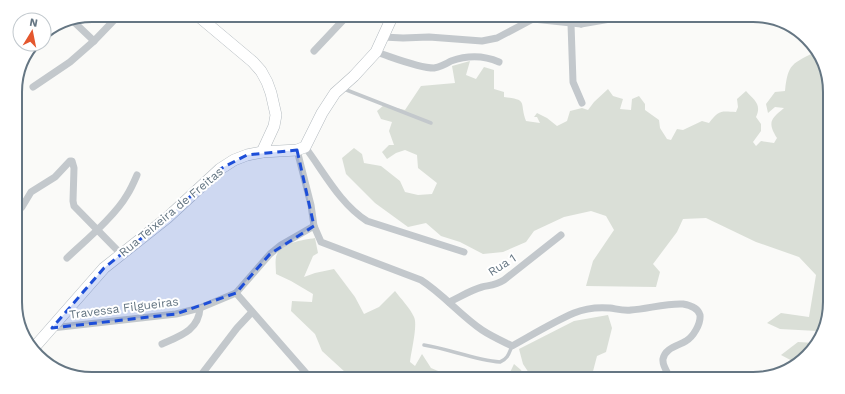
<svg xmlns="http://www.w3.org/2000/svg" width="845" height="394" font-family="'Work Sans',sans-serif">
<rect width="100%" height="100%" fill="#fafaf8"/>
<!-- green -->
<g fill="#dadfd7">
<polygon points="268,15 305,15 300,23 278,23"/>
<path d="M817,51L829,82L830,302L825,326L817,331L780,329L767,323L781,313L809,317L816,275L799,257L756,242L706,218L683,219L677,232L653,264L660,272L656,287L586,286L593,261L614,230L606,216L591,211L564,217L534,231L526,242L503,252L483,254L460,242L441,236L426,223L408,227L375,203L346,174L342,158L354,148L362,154L364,163L381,166L400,181L405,192L418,195L432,194L437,183L418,168L417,155L405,150L396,153L387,159L382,152L389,145H394L389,131L392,122L381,119L377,111L384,105L405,110L421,86L455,83L452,66L470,61L466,75L476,79L484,67L494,70V89L504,92V97C529,100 519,102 526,121L540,123L537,117H534L537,113L547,118L557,126L567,121L570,111L582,108L588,110L594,102L608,89L613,96L623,99L620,109L631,110L632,99L639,96L645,104V110L659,120L660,128L667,139L671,140L677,129L683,130L702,121L709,123C719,110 720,111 736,112L738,107L737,99L746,91C754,100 762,104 756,117L761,124V131L753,142L756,146L761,141L774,143L777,138C767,122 771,119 784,108L775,107L768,113L766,104L775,92L785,91C788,63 792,64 817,51Z"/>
<path d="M315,238L318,253L313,256L304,277L315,273L334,269L355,297L364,314L379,307L395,291C401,299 410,308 414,317C418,325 411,352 410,362L415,366L422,354L431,368L457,379H342L345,372L322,351L315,334L291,311L292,301L312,302L313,294L291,281L276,274C276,269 275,262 276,257C279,243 302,240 315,238Z"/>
<polygon points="608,315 612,328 606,352 597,356 591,379 533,379 523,364 519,349 574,321"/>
<polygon points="798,342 815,343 798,364 781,355"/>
<polygon points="514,364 521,370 525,379 507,379"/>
</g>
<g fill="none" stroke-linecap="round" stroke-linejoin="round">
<!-- secondary casing -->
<g stroke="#b3babf" stroke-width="12">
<g id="secondary">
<polyline points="197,15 253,62 261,71 267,82 271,93 276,115 274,126 262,152"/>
<polyline points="32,350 104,268 167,218 220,169 234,160 247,155 262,152 297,150 305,147 322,113 335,93 354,76 376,52 393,15"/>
</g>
</g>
<!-- lane -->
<g stroke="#c3c8cc" stroke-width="3.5">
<polyline points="344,89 431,123"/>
<path d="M424,345C450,349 474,360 500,362C508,359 509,353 512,346"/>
</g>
<!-- street -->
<g stroke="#c3c8cc" stroke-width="7">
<polyline points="374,15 390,21"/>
<polyline points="74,22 94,41"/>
<polyline points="571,24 573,82 582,103"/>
<polyline points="581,24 589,15"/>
<polyline points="383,37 403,38 429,37 482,41 497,38 533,19 581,24 616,18 627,15"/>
<polyline points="314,51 348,15"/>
<path d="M376,52C392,57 418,68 434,68C440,67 446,64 451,61C468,55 483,55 499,62"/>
<polyline points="33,87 70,62 94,41 119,15"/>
<path d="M305,147C324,172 340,204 367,221L464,252"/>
<path d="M297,150L311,205L314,226L321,242L421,280C443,294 460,315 482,330C491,336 502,341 512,346C532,335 553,322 574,313C586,308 598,307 610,308C617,309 624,311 631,310C647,309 667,303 683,304C689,305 698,308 700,315C701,324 693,337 686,341C678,346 665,348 663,359C662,366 668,373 671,379"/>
<polyline points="15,214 22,207 31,192 55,177 70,161 72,161 74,168 73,201 74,206 121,254"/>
<path d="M67,258C85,241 115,216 127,195C131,189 134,182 137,175"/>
<polyline points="236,293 306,373"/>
<path d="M449,302C460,297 471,290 482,287C491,285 496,285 504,280L561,235"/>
<polyline points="52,328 176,314 200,308 236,293 270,254 281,245 314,226"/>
<path d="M162,344C180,336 199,330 200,308"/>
<polyline points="198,379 237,328 252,312"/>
</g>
<!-- secondary -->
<use href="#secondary" stroke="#fff" stroke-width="11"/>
</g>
<!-- marked area -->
<path fill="#1d4ed8" fill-opacity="0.2" stroke="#1d4ed8" stroke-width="3" stroke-dasharray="8 5" stroke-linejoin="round" d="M297,150L314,226L270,254L236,293L176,314L52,328L104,268L167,218L220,169L247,155Z"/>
<g text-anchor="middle" stroke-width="4" stroke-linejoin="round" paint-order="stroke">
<!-- street labels -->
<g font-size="12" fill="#657683" stroke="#fff">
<text transform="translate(171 212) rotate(-40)" y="4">Rua Teixeira de Freitas</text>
<text transform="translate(502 265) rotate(-33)" y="4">Rua 1</text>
<text transform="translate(124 308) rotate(-7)" y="4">Travessa Filgueiras</text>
</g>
</g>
<!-- crop -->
<path d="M0 0H845V394H0ZM92 22H753A70 70 0 0 1 823 92V302A70 70 0 0 1 753 372H92A70 70 0 0 1 22 302V92A70 70 0 0 1 92 22Z" fill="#fff" fill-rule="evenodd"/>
<path fill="none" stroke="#657683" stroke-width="2" d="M92 22H753A70 70 0 0 1 823 92V302A70 70 0 0 1 753 372H92A70 70 0 0 1 22 302V92A70 70 0 0 1 92 22Z"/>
<!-- north arrow -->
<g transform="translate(32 32) rotate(10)"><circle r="19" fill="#ffffff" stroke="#c1c8cd"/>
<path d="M0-3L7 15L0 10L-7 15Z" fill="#e4572e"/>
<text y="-6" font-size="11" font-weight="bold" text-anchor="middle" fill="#657683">N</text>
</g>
</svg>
